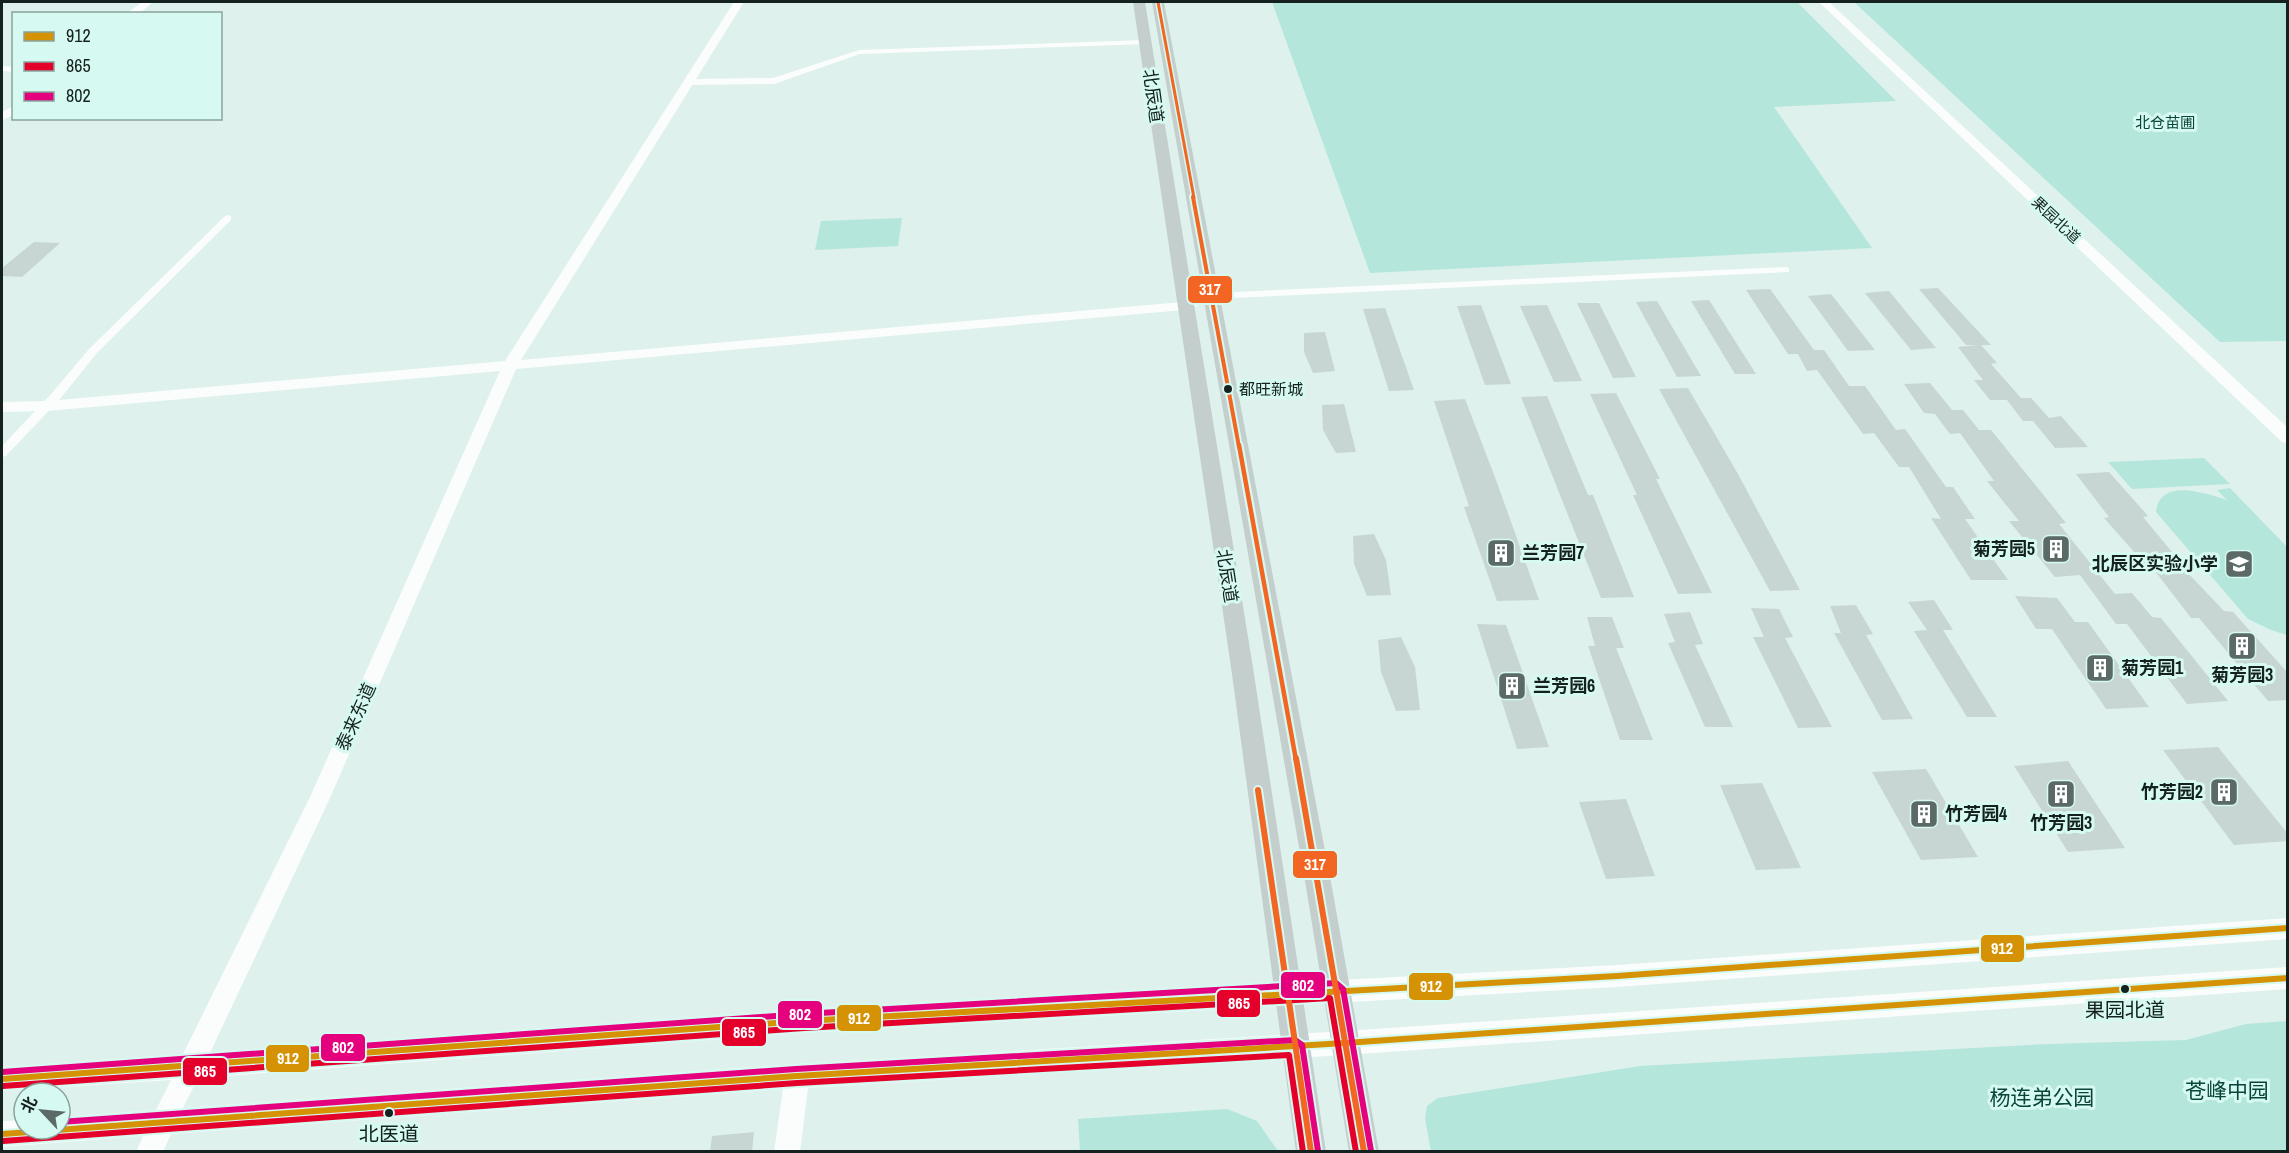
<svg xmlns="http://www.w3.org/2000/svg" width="2289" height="1153" font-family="'Archivo Narrow','Noto Sans SC',sans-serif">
<rect width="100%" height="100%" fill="#def1ed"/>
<!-- green -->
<g fill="#b4e6db">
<polygon points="1272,2 1797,2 1896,101 1774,107 1872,248 1370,273"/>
<polygon points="1854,2 2287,2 2287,341 2220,342"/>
<polygon points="902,218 898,246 815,250 821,221"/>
<polygon points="2204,458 2230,484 2132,489 2108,462"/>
<path d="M2230,488L2287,547V635L2271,630L2248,619L2156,512C2160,477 2205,493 2227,500L2217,490Z"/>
<polygon points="2287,1021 2287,1151 1431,1152 1425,1118 1427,1106 1438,1098 1640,1066 2048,1044 2186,1040 2246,1024"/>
<polygon points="1227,1109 1257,1121 1278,1151 1080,1151 1078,1119"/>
</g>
<!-- building -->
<g fill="#c7d6d3">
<polygon points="34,242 60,243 22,277 2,276 2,268"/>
<polygon points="1938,288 1991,345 1981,345 1997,363 1991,364 2021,398 2031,398 2049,418 2061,416 2088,447 2055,448 2033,421 2023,421 2007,400 1990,400 1974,380 1983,380 1958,347 1977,345 1966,345 1919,289"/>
<polygon points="1770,289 1814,350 1824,350 1849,386 1865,386 1896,430 1905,429 1946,487 1953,487 1975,519 1965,519 2008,580 1971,580 1931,518 1941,519 1909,467 1899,467 1874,433 1863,434 1817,370 1807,371 1798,354 1788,354 1746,290"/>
<polygon points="1889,291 1936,348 1911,350 1865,293"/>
<polygon points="1831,294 1875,350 1848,351 1808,296"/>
<polygon points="1709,300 1756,374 1735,374 1691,301"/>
<polygon points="1657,301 1701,376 1677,377 1636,302"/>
<polygon points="1577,303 1599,303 1636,377 1613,378"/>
<polygon points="1481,305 1511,384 1485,385 1457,306"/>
<polygon points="1547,305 1582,381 1554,382 1520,306"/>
<polygon points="1385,308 1414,390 1389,391 1363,309"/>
<polygon points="1325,332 1335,371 1313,373 1304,352 1304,333"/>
<polygon points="1930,383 1952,410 1963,410 1979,430 1991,430 2066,523 2059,524 2115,594 2132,593 2152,617 2161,618 2228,701 2187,704 2127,624 2116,624 2080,575 2055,577 2009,521 2019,521 1987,481 1994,481 1960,433 1950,434 1935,414 1924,413 1904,384"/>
<polygon points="1688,388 1738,474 1800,590 1770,591 1659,389"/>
<polygon points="1616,393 1660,479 1656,479 1712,593 1678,594 1633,495 1637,495 1590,394"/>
<polygon points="1547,396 1588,495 1593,495 1634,597 1601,598 1521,397"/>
<polygon points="1465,399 1496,480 1539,600 1497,601 1464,507 1469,506 1434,401"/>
<polygon points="1344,404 1356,452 1336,453 1323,430 1322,405"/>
<polygon points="2109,472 2148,516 2143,517 2187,570 2185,570 2224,611 2233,612 2288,673 2288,700 2268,701 2199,618 2191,618 2155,571 2151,571 2104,518 2109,517 2076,474"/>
<polygon points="1374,534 1386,560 1391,595 1367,596 1354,564 1353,536"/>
<polygon points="2015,596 2057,598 2075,622 2088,622 2149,707 2106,709 2052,629 2036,629"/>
<polygon points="1934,600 1953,630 1943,630 1997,717 1967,717 1914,631 1927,630 1908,602"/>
<polygon points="1856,605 1873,634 1866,635 1913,719 1882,720 1834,633 1841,633 1830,606"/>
<polygon points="1751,608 1779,609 1793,637 1785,638 1832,727 1798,728 1753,637 1764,637"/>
<polygon points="1690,612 1703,644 1695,645 1733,727 1705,727 1668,643 1675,642 1664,614"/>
<polygon points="1587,617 1612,617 1624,648 1616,648 1653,740 1620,740 1588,646 1595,646"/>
<polygon points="1477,624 1506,625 1549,747 1517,749"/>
<polygon points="1401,637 1415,667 1420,710 1396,711 1381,672 1378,640"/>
<polygon points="2218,747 2288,834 2288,841 2234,845 2163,750"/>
<polygon points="2068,761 2108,822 2125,848 2068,852 2014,766"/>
<polygon points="1926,769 1978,857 1921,860 1872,772"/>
<polygon points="1762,783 1801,868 1756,870 1720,785"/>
<polygon points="1626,799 1655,876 1606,879 1579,802"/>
<polygon points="754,1132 752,1152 710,1152 712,1136"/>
</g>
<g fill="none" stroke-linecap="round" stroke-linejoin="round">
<!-- street -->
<g fill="#fafdfc" fill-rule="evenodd">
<polygon points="1146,40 1150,42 1149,44 860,54 774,84 690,85 686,82 690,79 773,78 859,50"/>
<polygon points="2,66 14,67 14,72 2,71"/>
<polygon points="228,215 231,216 231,220 97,353 60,399 6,456 2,457 2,446 52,393 89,349 225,216"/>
<polygon points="1785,267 1789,268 1789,272 1212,299 1207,296 1212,293"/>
</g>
<!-- secondary -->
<g fill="#fafdfc" fill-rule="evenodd">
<polygon points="142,2 153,2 139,14 126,14"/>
<polygon points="734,2 744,2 521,360 1182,302 1212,292 1219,296 1217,299 1184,310 516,369 330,798 210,1053 803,1009 1617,965 2288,918 2288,939 1617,987 803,1033 198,1078 183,1108 797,1064 1345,1031 2288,967 2288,989 1345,1055 808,1088 800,1152 774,1152 783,1089 171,1134 163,1152 136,1152 143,1136 2,1147 2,1121 24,1120 24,1129 60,1129 60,1117 156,1110 171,1080 2,1091 2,1067 183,1054 310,797 500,371 47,411 2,412 2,402 47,401 505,361"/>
<polygon points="1819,2 1829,2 2288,428 2288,443 2282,442"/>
<polygon points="14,106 14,115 2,120 2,112"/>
</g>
<!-- primary -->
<g fill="#c3cecd" fill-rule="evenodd">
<polygon points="1133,2 1145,2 1254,674 1326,1152 1296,1152 1232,674"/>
<polygon points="1152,2 1164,2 1333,893 1379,1152 1349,1152 1307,893"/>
</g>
<!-- bus-1 casing -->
<g stroke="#d6f9f1" stroke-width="10">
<g id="bus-1">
<polyline points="2,1079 803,1021 1617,976 2288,928"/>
<polyline points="2,1134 797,1076 1345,1043 2288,978"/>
</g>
</g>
<!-- bus-2 casing -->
<g stroke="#d6f9f1" stroke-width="10">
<g id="bus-2">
<polyline points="3,1086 804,1028 1330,998 1356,1152"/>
<polyline points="3,1141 797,1083 1289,1055 1303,1152"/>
</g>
</g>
<!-- bus-3 casing -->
<g stroke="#d6f9f1" stroke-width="10">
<g id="bus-3">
<polyline points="2,1072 803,1014 1336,983 1343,989 1371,1151"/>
<polyline points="60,1122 796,1069 1295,1040 1302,1045 1318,1151"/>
</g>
</g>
<!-- bus-4-far3 casing -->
<g stroke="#d6f9f1" stroke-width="6">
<polyline id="bus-4-far3" points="1158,2 1194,198"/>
</g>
<!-- bus-4-far2 casing -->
<g stroke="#d6f9f1" stroke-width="8">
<polyline id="bus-4-far2" points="1193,197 1239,447"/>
</g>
<!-- bus-4-far1 casing -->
<g stroke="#d6f9f1" stroke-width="9">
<polyline id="bus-4-far1" points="1239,445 1296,760"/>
</g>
<!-- bus-4 casing -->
<g stroke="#d6f9f1" stroke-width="10">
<g id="bus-4">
<polyline points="1296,758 1364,1152"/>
<polyline points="1258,790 1311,1152"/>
</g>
</g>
<!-- bus-1 -->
<use href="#bus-1" stroke="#d59204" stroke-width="6"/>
<!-- bus-2 -->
<use href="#bus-2" stroke="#e4002b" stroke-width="6"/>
<!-- bus-3 -->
<use href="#bus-3" stroke="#e5007d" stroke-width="6"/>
<!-- bus-4-far3 -->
<use href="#bus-4-far3" stroke="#f26522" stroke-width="3"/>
<!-- bus-4-far2 -->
<use href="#bus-4-far2" stroke="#f26522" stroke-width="4"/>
<!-- bus-4-far1 -->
<use href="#bus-4-far1" stroke="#f26522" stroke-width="4.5"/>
<!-- bus-4 -->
<use href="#bus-4" stroke="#f26522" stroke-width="6"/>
</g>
<!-- icons -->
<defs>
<g id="building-square" transform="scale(1.5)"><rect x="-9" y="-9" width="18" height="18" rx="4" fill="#5b6a66" stroke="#d6f9f1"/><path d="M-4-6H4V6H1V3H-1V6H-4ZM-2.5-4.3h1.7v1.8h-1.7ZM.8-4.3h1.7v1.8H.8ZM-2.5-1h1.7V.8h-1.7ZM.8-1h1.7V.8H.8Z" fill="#fff"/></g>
<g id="school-square" transform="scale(1.5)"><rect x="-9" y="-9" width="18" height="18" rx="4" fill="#5b6a66" stroke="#d6f9f1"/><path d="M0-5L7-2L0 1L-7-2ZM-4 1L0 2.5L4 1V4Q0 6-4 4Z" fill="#fff"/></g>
</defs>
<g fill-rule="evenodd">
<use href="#building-square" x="2056" y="549"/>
<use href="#building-square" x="1501" y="553"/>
<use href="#school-square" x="2239" y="564"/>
<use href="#building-square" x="2242" y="646"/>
<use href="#building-square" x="2100" y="668"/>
<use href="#building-square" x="1512" y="686"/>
<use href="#building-square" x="2224" y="792"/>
<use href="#building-square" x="2061" y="794"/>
<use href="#building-square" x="1924" y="814"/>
</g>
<!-- markers -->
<g fill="#14211e" stroke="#d6f9f1" stroke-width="2">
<circle cx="1228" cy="389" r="5"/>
<circle cx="2125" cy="989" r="5"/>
<circle cx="389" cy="1113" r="5"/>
</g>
<g text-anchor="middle" stroke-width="6" stroke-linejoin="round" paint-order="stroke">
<!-- far-park labels -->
<g font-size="15" fill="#09453c" stroke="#d6f9f1">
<text x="2165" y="128">北仓苗圃</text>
</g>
<!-- far-street labels -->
<g font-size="15" fill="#14211e" stroke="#d6f9f1">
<text transform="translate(2056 220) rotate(43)" y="5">果园北道</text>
</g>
<!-- bus labels -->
<g font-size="16" fill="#14211e" stroke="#d6f9f1" text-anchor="start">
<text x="1239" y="395">都旺新城</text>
</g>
<!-- street labels -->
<g font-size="18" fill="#14211e" stroke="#d6f9f1">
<text transform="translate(1153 96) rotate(82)" y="6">北辰道</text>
<text transform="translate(1227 576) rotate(81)" y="6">北辰道</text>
<text transform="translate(356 717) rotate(-66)" y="6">泰来东道</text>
</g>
<!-- poi labels -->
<g font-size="18" font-weight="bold" fill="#14211e" stroke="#d6f9f1" text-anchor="start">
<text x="2035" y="555" text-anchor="end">菊芳园5</text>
<text x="1522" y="559">兰芳园7</text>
<text x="2218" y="570" text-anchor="end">北辰区实验小学</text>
<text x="2121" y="674">菊芳园1</text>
<text x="2242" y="681" text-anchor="middle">菊芳园3</text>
<text x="1533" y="692">兰芳园6</text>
<text x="2203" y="798" text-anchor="end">竹芳园2</text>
<text x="1945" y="820">竹芳园4</text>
<text x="2061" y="829" text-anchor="middle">竹芳园3</text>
</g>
<!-- near-bus labels -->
<g font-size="20" fill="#14211e" stroke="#d6f9f1">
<text x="2125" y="1017">果园北道</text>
<text x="389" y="1141">北医道</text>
</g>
<!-- near-park labels -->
<g font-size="21" fill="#09453c" stroke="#d6f9f1">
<text x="2227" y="1098">苍峰中园</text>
<text x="2042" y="1105">杨连弟公园</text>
</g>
</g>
<g stroke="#d6f9f1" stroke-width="2">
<rect x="1187" y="275" width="46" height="29" rx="6" fill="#f26522"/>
<rect x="1292" y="850" width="46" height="29" rx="6" fill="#f26522"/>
<rect x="1980" y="934" width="45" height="29" rx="6" fill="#d59204"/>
<rect x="1280" y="971" width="46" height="28" rx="6" fill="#e5007d"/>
<rect x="1408" y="972" width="46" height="29" rx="6" fill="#d59204"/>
<rect x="1216" y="989" width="45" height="29" rx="6" fill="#e4002b"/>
<rect x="777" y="1000" width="46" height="29" rx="6" fill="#e5007d"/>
<rect x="836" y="1004" width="46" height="28" rx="6" fill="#d59204"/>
<rect x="721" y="1018" width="46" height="29" rx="6" fill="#e4002b"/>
<rect x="320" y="1033" width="46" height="29" rx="6" fill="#e5007d"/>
<rect x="265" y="1044" width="45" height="29" rx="6" fill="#d59204"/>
<rect x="182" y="1057" width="46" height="29" rx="6" fill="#e4002b"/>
</g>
<g font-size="16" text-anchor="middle" font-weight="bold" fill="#fff">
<text x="1210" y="295">317</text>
<text x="1315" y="870">317</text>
<text x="2002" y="954">912</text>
<text x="1303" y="991">802</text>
<text x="1431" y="992">912</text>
<text x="1239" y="1009">865</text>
<text x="800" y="1020">802</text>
<text x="859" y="1024">912</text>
<text x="744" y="1038">865</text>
<text x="343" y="1053">802</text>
<text x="288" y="1064">912</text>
<text x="205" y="1077">865</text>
</g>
<!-- border -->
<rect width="2289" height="1153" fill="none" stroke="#14211e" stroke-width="6"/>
<!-- legend -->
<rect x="12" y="12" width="210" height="108" fill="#d6f9f1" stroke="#88a39d" stroke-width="1.5"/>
<rect x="24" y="32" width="30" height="9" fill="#d59204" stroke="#88a39d" stroke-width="1.5"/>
<text x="66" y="42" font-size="18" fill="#14211e">912</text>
<rect x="24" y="62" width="30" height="9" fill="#e4002b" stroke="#88a39d" stroke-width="1.5"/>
<text x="66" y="72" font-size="18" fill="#14211e">865</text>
<rect x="24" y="92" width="30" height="9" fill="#e5007d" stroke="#88a39d" stroke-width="1.5"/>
<text x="66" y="102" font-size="18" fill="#14211e">802</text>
<!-- north arrow -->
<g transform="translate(42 1111) rotate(296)"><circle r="28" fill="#d6f9f1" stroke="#88a39d" stroke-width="1.5"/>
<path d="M0-4.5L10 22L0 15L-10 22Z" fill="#5b6a66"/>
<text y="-9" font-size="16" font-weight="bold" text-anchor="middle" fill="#14211e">北</text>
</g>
</svg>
